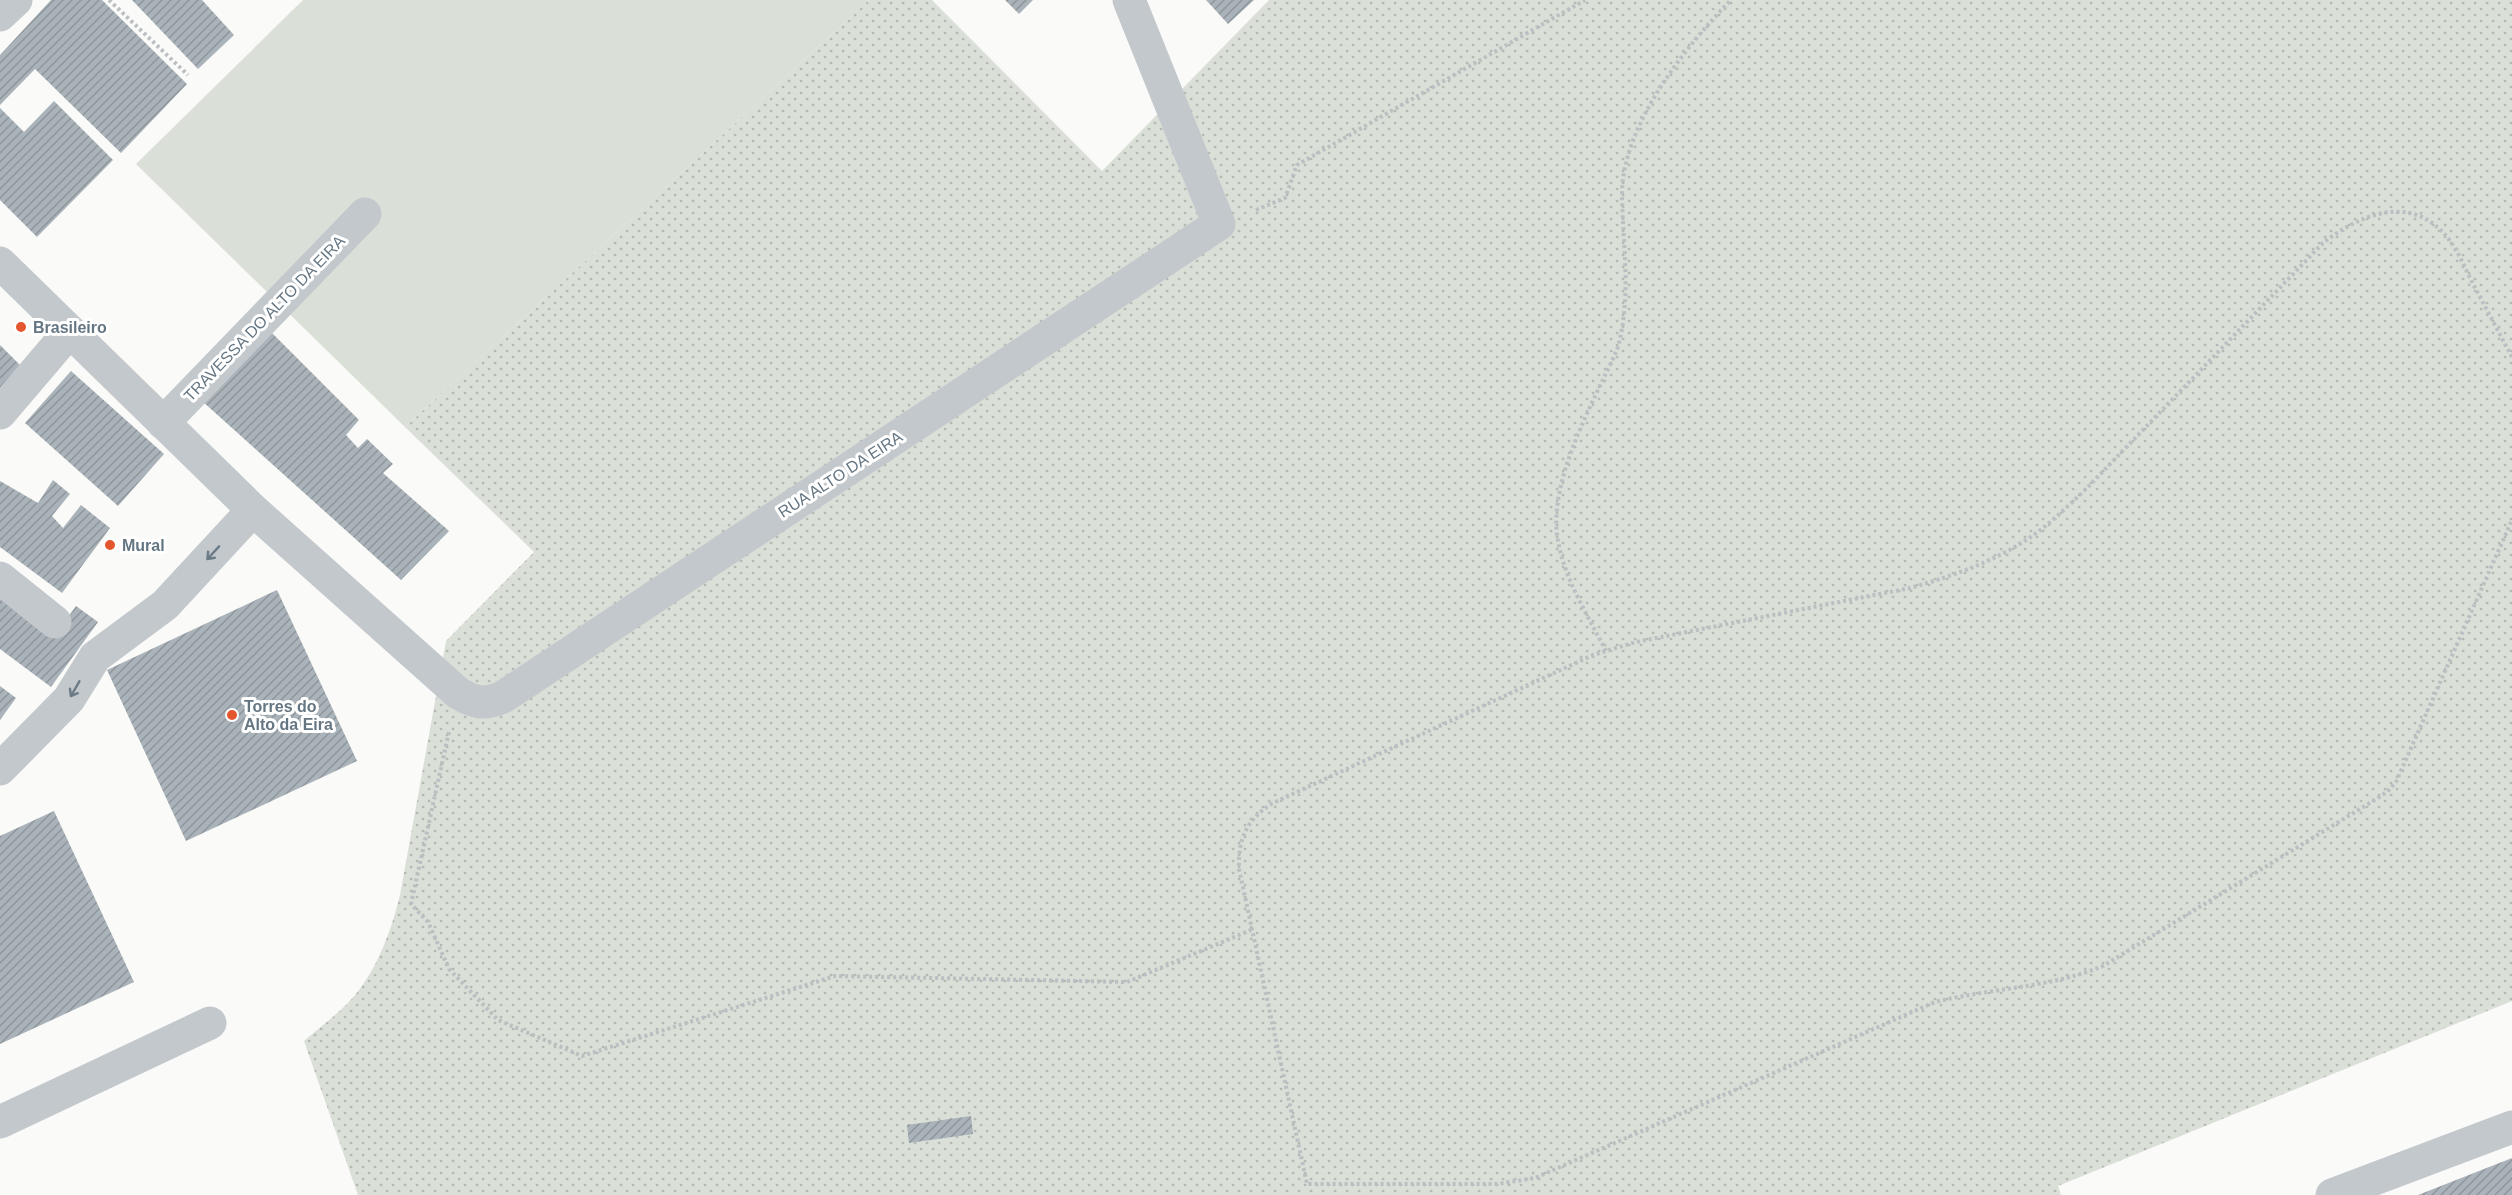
<svg xmlns="http://www.w3.org/2000/svg" width="2512" height="1195" font-family="Arial,sans-serif">
<defs>
<pattern id="grass-dots" width="8" height="8" patternUnits="userSpaceOnUse" patternTransform="scale(1.5)"><rect width="8" height="8" fill="#dadfd7"/><path d="M2 2h.1M6 6h.1" fill="none" stroke="#b4b9b4" stroke-width="1.8" stroke-linecap="round"/></pattern>
<pattern id="building-hatch" width="6" height="6" patternUnits="userSpaceOnUse" patternTransform="scale(1.5)"><rect width="6" height="6" fill="#aab3b9"/><path d="M-1 1l2-2M0 6l6-6M5 7l2-2" fill="none" stroke="#8e969c"/></pattern>
</defs>
<rect width="100%" height="100%" fill="#fafaf8"/>
<!-- grass -->
<path fill="url(#grass-dots)" d="M869,0H932L1102,171L1269,0H2512V1001L2058,1186L2061,1195H358L304,1041C318,1029 334,1017 347,1004C375,976 391,932 400,895L446,641L534,552L405,427Z"/>
<!-- garden -->
<polygon fill="#dadfd7" points="303,0 869,0 405,427 136,164"/>
<!-- building -->
<g fill="url(#building-hatch)">
<polygon points="51,0 102,0 187,84 121,153 35,69 0,105 0,55"/>
<polygon points="132,0 202,0 234,35 198,69"/>
<polygon points="1005,0 1033,0 1019,14"/>
<polygon points="1206,0 1254,0 1228,24"/>
<polygon points="54,101 113,160 37,237 0,200 0,108 24,132"/>
<polygon points="268,329 359,420 346,435 358,448 367,439 393,464 383,473 449,531 401,580 202,401"/>
<polygon points="0,345 25,370 0,394"/>
<polygon points="71,371 164,454 118,506 25,423"/>
<polygon points="53,480 70,494 52,516 63,528 81,505 110,528 62,593 0,547 0,481 38,503"/>
<polygon points="277,590 357,761 186,841 107,670"/>
<polygon points="0,593 55,635 76,606 98,622 51,687 0,649"/>
<polygon points="0,686 16,698 0,720"/>
<polygon points="54,811 134,982 0,1044 0,836"/>
<polygon points="971,1116 973,1134 909,1143 907,1125"/>
<polygon points="2512,1158 2512,1195 2418,1195"/>
</g>
<g fill="none" stroke-linecap="round" stroke-linejoin="round">
<!-- path -->
<g stroke="#bbbfc2" stroke-width="4" stroke-dasharray="3 3" stroke-linecap="butt">
<polyline points="109,0 188,75"/>
<polyline points="1256,210 1285,198 1297,165 1585,0"/>
<path d="M2512,357C2499,333 2486,308 2473,284C2463,264 2454,240 2436,226C2400,196 2354,219 2323,243L2087,488C2067,507 2046,528 2023,542C1988,564 1949,577 1910,588L1636,642L1593,655L1271,804C1246,821 1238,839 1239,869L1307,1184H1497L1535,1178L1935,1002C1991,988 2050,988 2103,966L2373,801L2387,792L2396,782L2512,520"/>
<path d="M1606,651C1588,616 1565,580 1558,541C1547,482 1593,403 1617,350C1632,299 1623,248 1622,196C1621,127 1685,47 1731,0"/>
<polyline points="449,732 411,904 428,922 449,969 498,1020 582,1056 835,976 1127,982 1251,930"/>
</g>
<!-- minor -->
<g stroke="#c3c8cc" stroke-width="33">
<polyline points="0,15 16,0"/>
<path d="M0,263L253,510L458,693C475,703 485,705 503,697L1219,224L1129,0"/>
<polyline points="0,413 69,332"/>
<polyline points="163,423 365,214"/>
<polyline points="0,578 55,622"/>
<polyline points="0,769 69,699 95,657 165,605 253,510"/>
<polyline points="0,1122 210,1023"/>
<polyline points="2332,1195 2512,1127"/>
</g>
</g>
<!-- one-way arrows -->
<defs><path id="oneway-shaft" d="M-6 0H5M1.5-3L5.5 0L1.5 3" fill="none" stroke-width="1.6" stroke-linecap="round" stroke-linejoin="round" transform="scale(1.5)"/></defs>
<g stroke="#6a7a87">
<use href="#oneway-shaft" transform="translate(213 553) rotate(133)"/>
<use href="#oneway-shaft" transform="translate(75 689) rotate(120)"/>
</g>
<!-- markers -->
<g fill="#e4572e" stroke="#fff" stroke-width="2">
<circle cx="21" cy="327" r="6"/>
<circle cx="110" cy="545" r="6"/>
<circle cx="232" cy="715" r="6"/>
</g>
<g text-anchor="middle" stroke-width="6" stroke-linejoin="round" paint-order="stroke">
<!-- street labels -->
<g font-size="16" fill="#657683" stroke="#fff">
<text transform="translate(264 318) rotate(-46)" y="6">TRAVESSA DO ALTO DA EIRA</text>
<text transform="translate(840 474) rotate(-33)" y="6">RUA ALTO DA EIRA</text>
</g>
<!-- poi labels -->
<g font-size="16" font-weight="bold" fill="#657683" stroke="#fff" text-anchor="start">
<text x="33" y="333">Brasileiro</text>
<text x="122" y="551">Mural</text>
<text x="244" y="712">Torres do<tspan x="244" dy="18">Alto da Eira</tspan></text>
</g>
</g>
</svg>
